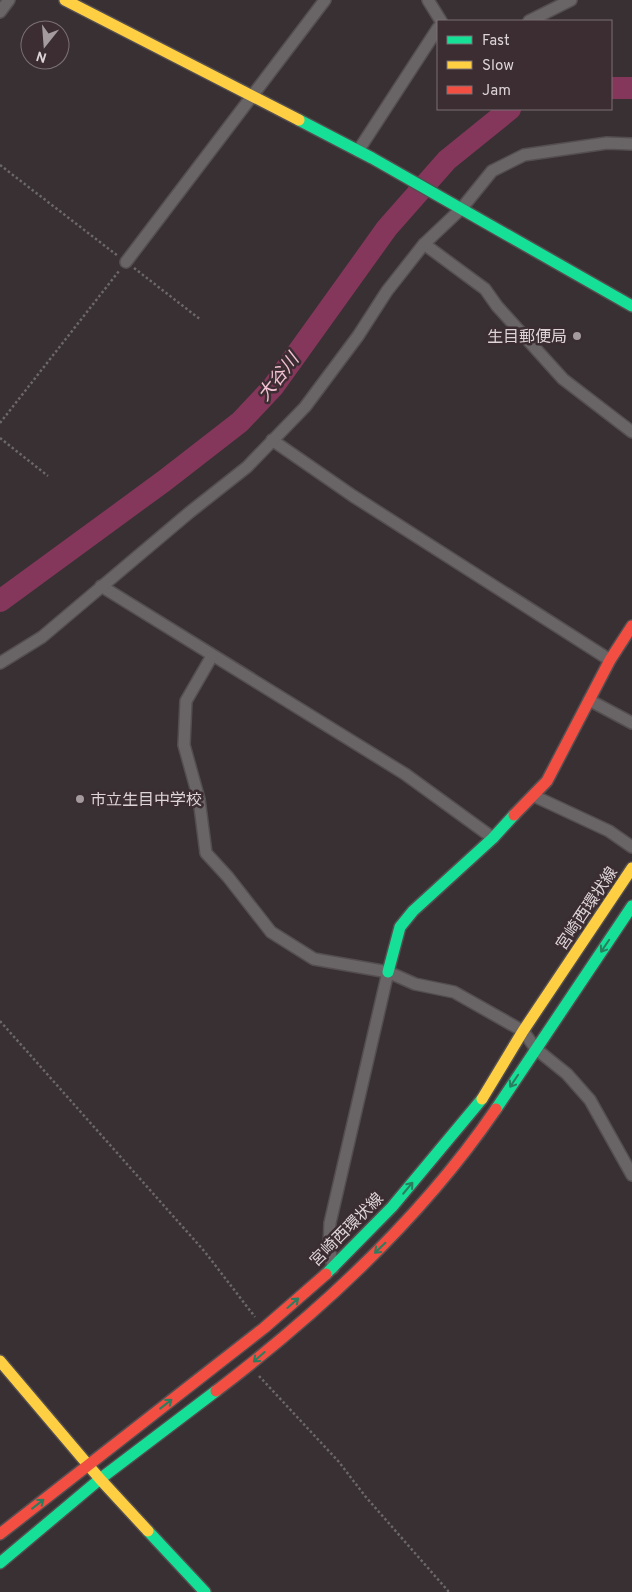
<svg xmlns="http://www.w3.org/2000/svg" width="632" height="1592" font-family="Overpass,'Noto Sans JP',sans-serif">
<rect width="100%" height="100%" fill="#383033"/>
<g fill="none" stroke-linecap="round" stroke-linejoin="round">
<!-- river -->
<g stroke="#85375b" stroke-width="22">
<polyline points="611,88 632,88"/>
<polyline points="0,601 164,481 240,422 273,387 387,228 447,160 510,109"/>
</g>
<!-- street casing -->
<g stroke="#544e50" stroke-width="14">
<g id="street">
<polyline points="428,0 441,21"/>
<polyline points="0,12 9,0"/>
<polyline points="529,21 571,0"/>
<polyline points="358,151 438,28"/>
<polyline points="424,244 485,289 497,306 563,379 632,432"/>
<polyline points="126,262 325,0"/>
<polyline points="272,440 353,496 610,660"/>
<polyline points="101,586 405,774 493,838"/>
<polyline points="212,656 186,701 184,745 199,799 206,853 228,877 271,932 314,959 388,972 415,984 454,992 523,1031 536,1049 567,1074 590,1100 632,1175"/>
<polyline points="0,663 42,637 190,512 247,467 305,407 358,336 387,291 424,244 462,208 492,171 524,155 607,143 632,144"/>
<polyline points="589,700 632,723"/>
<polyline points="534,796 609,831 632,847"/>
<polyline points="333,1268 329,1246 330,1223 388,972"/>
</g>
</g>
<!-- fast casing -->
<g stroke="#544e50" stroke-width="14">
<g id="fast">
<polyline points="299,120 372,158 632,306"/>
<polyline points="388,972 400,927 413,911 493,838 514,815"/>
<polyline points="496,1109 632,906"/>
<polyline points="326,1274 392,1207 482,1099"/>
<polyline points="148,1531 205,1592"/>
<polyline points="0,1563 100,1479 216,1391"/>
</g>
</g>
<!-- slow casing -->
<g stroke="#544e50" stroke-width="14">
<g id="slow">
<polyline points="65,0 299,120"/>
<polyline points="482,1099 523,1031 632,868"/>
<polyline points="0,1361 100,1479 148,1531"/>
</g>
</g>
<!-- jam casing -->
<g stroke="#544e50" stroke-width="14">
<g id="jam">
<polyline points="514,815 547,781 610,660 632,626"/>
<path d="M216,1391C321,1311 421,1219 496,1109"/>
<polyline points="0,1534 264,1328 326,1274"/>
</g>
</g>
<!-- path -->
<g stroke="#6c6769" stroke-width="2.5" stroke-dasharray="2.5 2.5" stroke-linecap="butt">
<polyline points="0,165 118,256"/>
<polyline points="134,268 201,320"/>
<polyline points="0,423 119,271"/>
<polyline points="0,438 48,476"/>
<polyline points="0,1021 205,1252 255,1317"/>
<polyline points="259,1376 339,1462 365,1496 449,1592"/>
</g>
<!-- street -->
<use href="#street" stroke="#696466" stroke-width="11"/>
<!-- fast -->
<use href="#fast" stroke="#16e098" stroke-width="11"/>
<!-- slow -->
<use href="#slow" stroke="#ffcf43" stroke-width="11"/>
<!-- jam -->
<use href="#jam" stroke="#f24e42" stroke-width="11"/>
</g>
<!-- one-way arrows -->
<defs><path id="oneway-shaft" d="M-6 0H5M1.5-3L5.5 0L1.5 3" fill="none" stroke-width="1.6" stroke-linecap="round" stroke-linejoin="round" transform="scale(1.25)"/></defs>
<g stroke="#2a7e60">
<use href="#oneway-shaft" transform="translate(605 946) rotate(124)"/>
<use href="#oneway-shaft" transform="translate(514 1081) rotate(124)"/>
<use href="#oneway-shaft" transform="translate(408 1188) rotate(-50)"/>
<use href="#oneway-shaft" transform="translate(380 1248) rotate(136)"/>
<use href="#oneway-shaft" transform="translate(293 1303) rotate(-42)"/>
<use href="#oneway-shaft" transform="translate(259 1357) rotate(139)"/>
<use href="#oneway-shaft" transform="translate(166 1404) rotate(-38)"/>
<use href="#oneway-shaft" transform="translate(38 1504) rotate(-38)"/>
</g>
<!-- markers -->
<g fill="#a39b9e" stroke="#3b2d32" stroke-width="2">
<circle cx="577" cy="336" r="5"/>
<circle cx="80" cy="799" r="5"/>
</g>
<g text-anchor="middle" stroke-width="5" stroke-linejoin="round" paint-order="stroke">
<!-- poi labels -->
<g font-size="16" fill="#ddd4d7" stroke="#3b2d32" text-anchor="end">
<text x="567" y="342">生目郵便局</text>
<text x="90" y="805" text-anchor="start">市立生目中学校</text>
</g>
<!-- street labels -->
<g font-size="16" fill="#ddd4d7" stroke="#3b2d32">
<text transform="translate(586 908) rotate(-56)" y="6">宮崎西環状線</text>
<text transform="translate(346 1229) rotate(-45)" y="6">宮崎西環状線</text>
</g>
<!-- water labels -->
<g font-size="18" font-style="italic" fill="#f3c1d4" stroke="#3b2d32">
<text transform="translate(278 377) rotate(-52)" y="6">大谷川</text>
</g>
</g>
<!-- legend -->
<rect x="437" y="20" width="175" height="90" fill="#3b2d32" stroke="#7c7074"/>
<rect x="447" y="36" width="25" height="8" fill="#16e098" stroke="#7c7074"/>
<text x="482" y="45" font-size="15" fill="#ddd4d7">Fast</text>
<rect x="447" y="61" width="25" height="8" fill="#ffcf43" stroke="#7c7074"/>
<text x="482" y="70" font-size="15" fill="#ddd4d7">Slow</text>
<rect x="447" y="86" width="25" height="8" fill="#f24e42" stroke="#7c7074"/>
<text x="482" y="95" font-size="15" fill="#ddd4d7">Jam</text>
<!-- north arrow -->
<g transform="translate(45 45) rotate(197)"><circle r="24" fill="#3b2d32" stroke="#7c7074"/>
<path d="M0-4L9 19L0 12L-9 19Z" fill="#a39b9e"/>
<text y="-8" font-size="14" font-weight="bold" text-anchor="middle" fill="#ddd4d7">N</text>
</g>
</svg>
